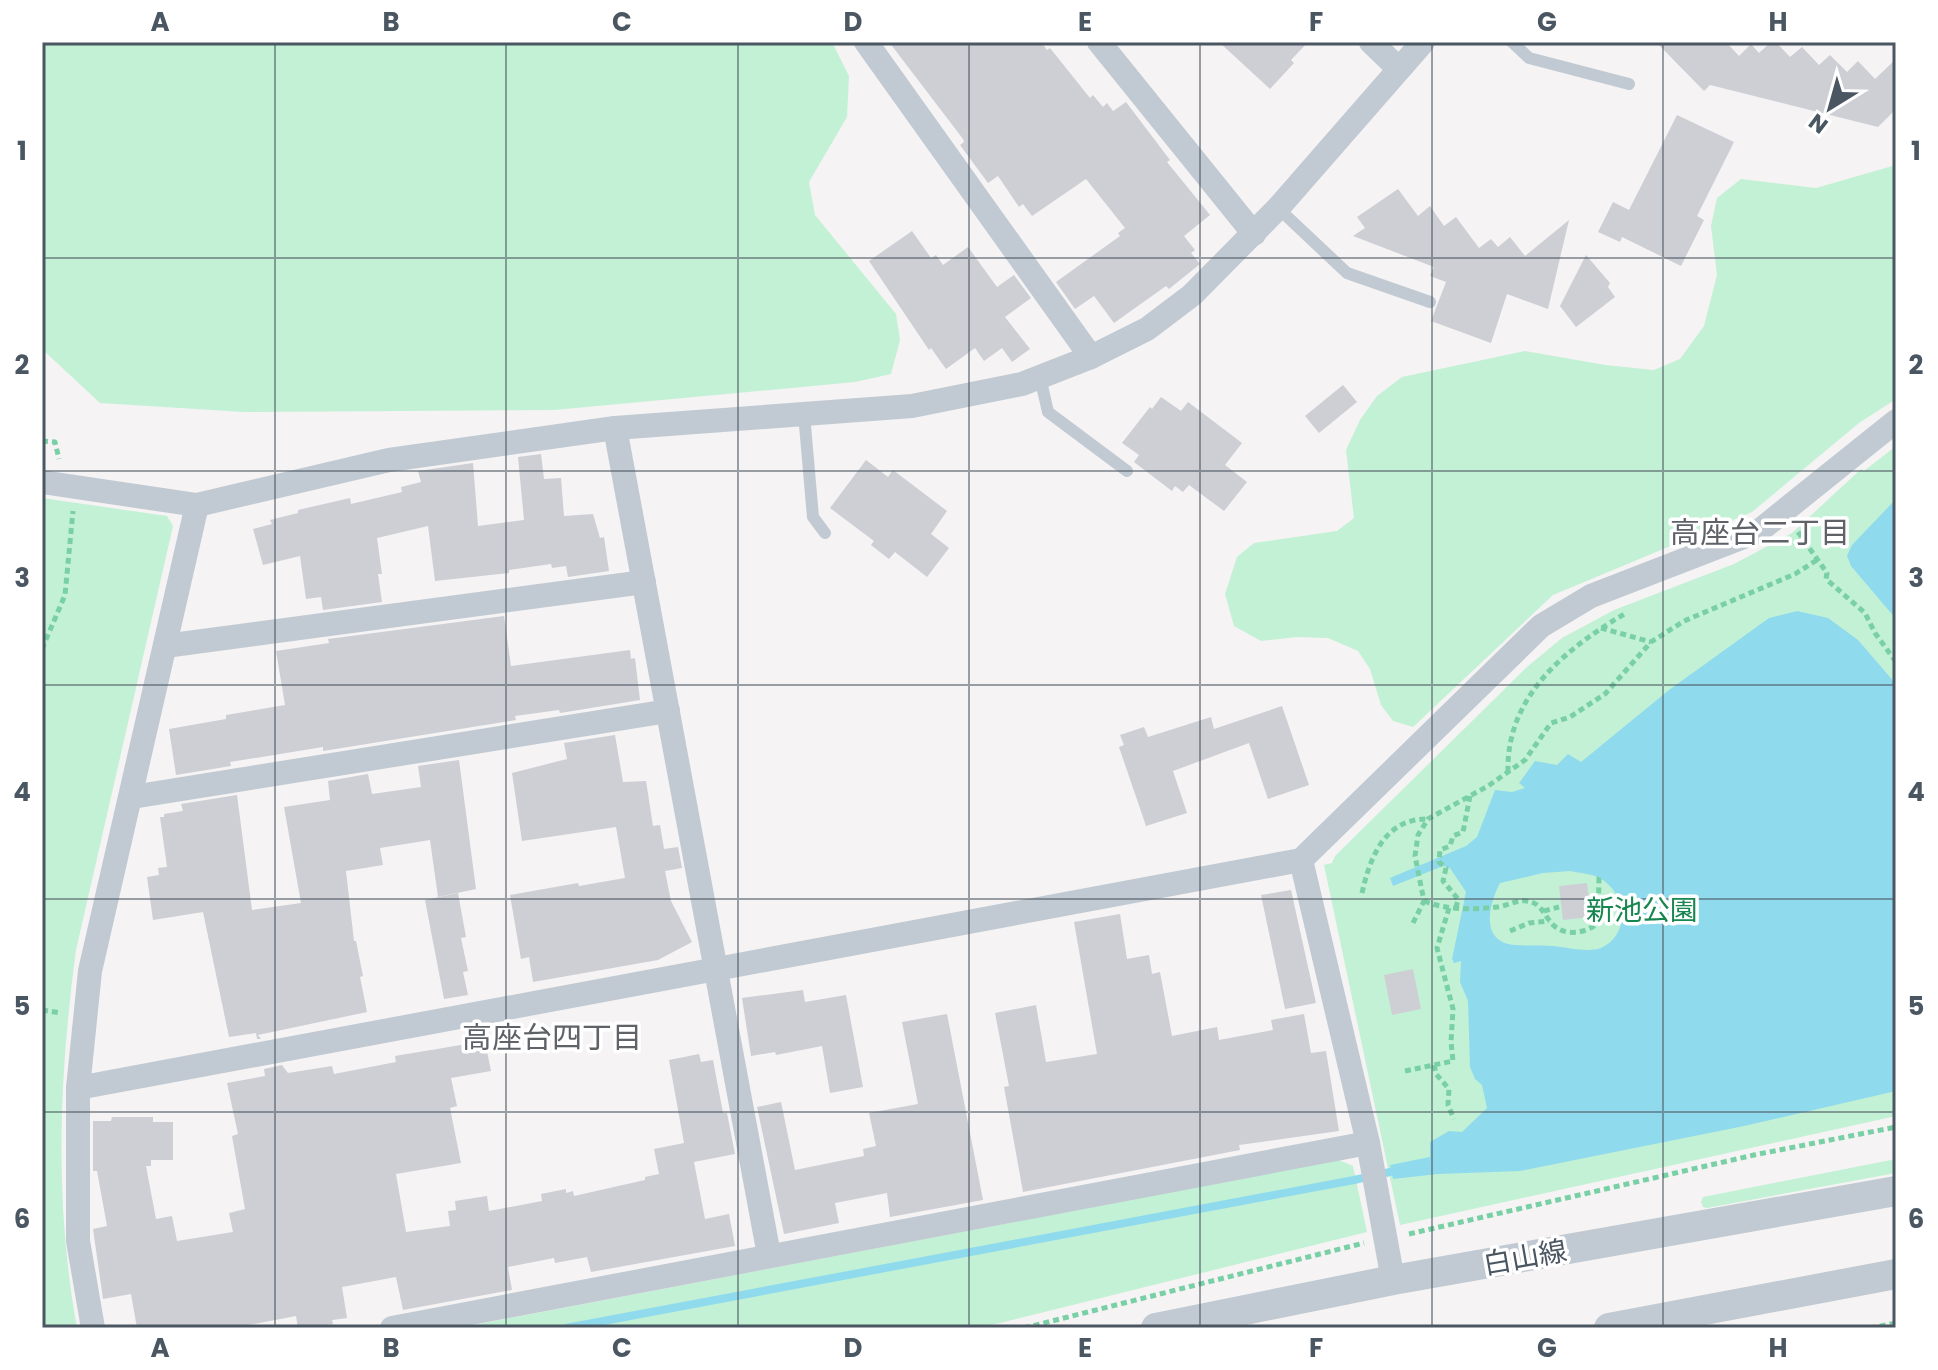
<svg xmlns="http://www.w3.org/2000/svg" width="1938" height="1370" font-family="Poppins,'Noto Sans JP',sans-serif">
<rect width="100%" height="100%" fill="#f5f3f3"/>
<!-- green -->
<g fill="#c3f1d5">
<polygon points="42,42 832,42 849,76 847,117 809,182 815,215 896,314 900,340 891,374 855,382 554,410 244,412 100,403 42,349"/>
<polygon points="1896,165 1896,399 1859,423 1752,512 1553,595 1413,727 1393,721 1381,705 1370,669 1358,651 1328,638 1297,637 1261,641 1234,626 1225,594 1237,557 1254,543 1337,531 1354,518 1346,450 1360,420 1377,396 1402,377 1525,351 1605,365 1654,370 1680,359 1704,326 1717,275 1711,226 1717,198 1741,179 1816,188"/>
<polygon points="1896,446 1896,1116 1400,1225 1324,865 1332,863 1335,856 1527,667 1562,638 1614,610 1734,564 1792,533 1861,469 1864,471"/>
<path d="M42,498L167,516L173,526L76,950C59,1076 54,1202 77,1328H42Z"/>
<polygon points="1896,1159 1896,1173 1707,1208 1703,1207 1701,1202 1703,1197"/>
<polygon points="1339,1160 1353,1166 1367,1232 1000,1323 972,1328 458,1328"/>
</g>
<!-- water -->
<g fill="#90daee" fill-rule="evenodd">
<polygon points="1896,499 1896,619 1851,566 1847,556 1852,545"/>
<path d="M1797,611L1828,618L1858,640L1896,684V1091L1744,1126L1520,1171L1438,1174L1393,1179L1390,1165L1430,1157V1142L1449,1131L1462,1132L1487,1108L1482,1085L1475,1079L1470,1067L1468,1001L1460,982L1461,961L1454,963L1452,959L1466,892L1450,868L1443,866L1393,886L1390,878L1466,846L1477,837L1495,790L1512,792L1525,788L1519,783L1535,761L1557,765L1568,754L1581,762L1669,690L1769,618ZM1570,871C1580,873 1592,874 1600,878C1627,894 1631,934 1601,948C1588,953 1566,947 1552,946C1539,945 1527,946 1515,945C1479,942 1489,904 1500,883L1543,873Z"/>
</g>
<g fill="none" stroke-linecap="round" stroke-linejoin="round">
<!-- stream -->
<polyline stroke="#90daee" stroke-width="8" points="566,1328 1354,1180 1399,1170"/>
</g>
<!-- building -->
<g fill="#cdcfd5">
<polygon points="889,42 1041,42 1047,50 1050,48 1090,98 1093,95 1103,107 1107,103 1113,111 1126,102 1170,160 1167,162 1210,215 1184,236 1195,250 1191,253 1200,264 1169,289 1166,286 1114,323 1094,296 1075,309 1056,282 1120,236 1118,233 1125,228 1086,179 1032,216 1023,204 1019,207 998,176 988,183 960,145 964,142 963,139"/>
<polygon points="1219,42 1308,42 1291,60 1294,63 1270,89"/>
<polygon points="1656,42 1726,42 1739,56 1751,44 1759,53 1771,42 1776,42 1790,57 1802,47 1819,65 1830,55 1847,72 1858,61 1875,79 1896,59 1896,109 1878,127 1710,85 1704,91"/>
<polygon points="1677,115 1734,142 1697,216 1704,220 1681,266 1622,237 1620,242 1598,232 1613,202 1629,210"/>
<polygon points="1398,189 1418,216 1430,206 1444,226 1456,217 1479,248 1491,239 1498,247 1510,237 1525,256 1569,220 1548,309 1507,294 1491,343 1431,321 1446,282 1430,276 1434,267 1353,236 1365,228 1357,217"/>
<polygon points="912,231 931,258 936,255 943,265 968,247 997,287 1014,275 1031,298 1005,317 1030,349 1012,362 1002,348 984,361 975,348 946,369 931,348 929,350 869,261"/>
<polygon points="1586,255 1610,283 1608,287 1615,297 1576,327 1560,306"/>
<polygon points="1343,385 1357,402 1319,433 1305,416"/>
<polygon points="1161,397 1181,411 1188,402 1242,443 1225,465 1247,482 1224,511 1189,485 1183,492 1175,486 1172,491 1134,462 1139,455 1122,443 1150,407 1152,409"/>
<polygon points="541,454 544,479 561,478 564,516 593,514 600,538 604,537 609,571 568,577 566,566 552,568 551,564 509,570 509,573 435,581 428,526 377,538 382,574 378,574 382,602 323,610 321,597 306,599 300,556 263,565 253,529 272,524 270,520 298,513 298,510 350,498 351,504 402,492 401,487 421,482 418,471 473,463 478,526 524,520 518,457"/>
<polygon points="866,460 888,477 893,470 947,511 931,534 949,548 927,577 895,552 889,559 871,545 874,541 830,508"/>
<polygon points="504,616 511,666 630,650 631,659 635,658 640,700 560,713 559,710 515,716 516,720 323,751 323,747 230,762 231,766 176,775 169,729 226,719 226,715 285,705 276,651 329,643 328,639"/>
<polygon points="1282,706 1309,785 1268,799 1249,743 1173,771 1187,813 1146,826 1119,747 1124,745 1120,735 1144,727 1148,737 1211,717 1214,729"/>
<polygon points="615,735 623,782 646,781 653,826 660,825 664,849 678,847 682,868 665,871 671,901 692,942 658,960 533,982 529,957 521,959 510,895 578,883 579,886 625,878 616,827 522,841 512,773 567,759 564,743"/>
<polygon points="459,760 476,889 438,897 430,840 380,848 383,865 346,871 354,941 356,941 363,976 360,977 367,1012 258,1035 261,1039 257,1039 256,1033 229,1037 203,912 153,920 147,877 159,875 158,868 167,867 160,817 164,817 164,814 183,811 181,804 237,795 252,910 301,903 284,807 330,800 328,781 368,774 372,794 421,787 418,766"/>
<polygon points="1587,883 1591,917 1563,920 1559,886"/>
<polygon points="1291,890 1316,1003 1285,1009 1261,895"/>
<polygon points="458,893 466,937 461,938 468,971 463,972 468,995 444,999 425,900"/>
<polygon points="1120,914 1127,959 1149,955 1152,974 1160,972 1172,1036 1217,1027 1219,1040 1273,1030 1271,1020 1304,1014 1311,1053 1326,1051 1339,1131 1239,1145 1240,1150 1023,1192 1004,1087 1009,1086 995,1013 1036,1005 1046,1062 1097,1054 1074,922"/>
<polygon points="1413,969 1421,1009 1392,1015 1384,975"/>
<polygon points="803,990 805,1002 846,995 863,1087 830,1093 822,1046 776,1055 775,1052 751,1056 742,998"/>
<polygon points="947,1014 983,1200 890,1217 887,1193 835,1203 839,1223 784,1234 757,1107 781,1102 795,1170 864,1156 863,1149 876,1146 869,1113 918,1104 902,1022"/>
<polygon points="485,1041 491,1071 451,1078 457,1106 450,1108 461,1163 396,1174 406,1232 450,1226 448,1211 456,1210 455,1201 487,1196 489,1211 542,1201 541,1194 566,1189 566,1193 573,1191 574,1196 645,1180 645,1177 659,1174 654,1149 684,1143 669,1060 699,1054 701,1062 713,1060 723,1113 727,1113 735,1154 694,1162 705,1219 729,1214 735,1246 591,1272 587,1257 555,1263 554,1258 508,1267 512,1290 403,1310 396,1277 342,1287 347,1318 332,1320 333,1324 320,1326 320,1328 298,1328 296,1316 232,1328 137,1328 131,1294 103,1299 93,1229 107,1226 97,1171 93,1171 93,1121 111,1121 112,1117 153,1117 153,1122 173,1122 173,1160 151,1160 151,1166 146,1166 156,1219 172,1216 177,1241 233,1232 229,1213 245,1209 232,1136 238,1134 227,1083 265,1076 264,1069 282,1065 288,1073 332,1066 334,1074 396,1062 395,1056"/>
</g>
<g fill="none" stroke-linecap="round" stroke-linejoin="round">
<!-- path -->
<g stroke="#7ad0a6" stroke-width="5" stroke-dasharray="6 4" stroke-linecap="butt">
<polyline points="42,441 55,442 59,459"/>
<polyline points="1798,532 1827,573 1826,579 1865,613 1875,633 1896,662"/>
<polyline points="1601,628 1651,642"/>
<polyline points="42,649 65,595 73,511"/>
<path d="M1508,772C1506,695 1567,648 1626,613"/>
<path d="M1362,893C1370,858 1384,819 1427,819"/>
<path d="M1424,901C1446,910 1473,910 1497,907C1508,906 1517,899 1527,901C1540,903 1542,911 1549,920C1560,937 1584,935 1598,923L1599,878L1601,875"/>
<polyline points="1456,908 1458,899 1443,881 1446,868 1439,862 1440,850 1450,846 1453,836 1463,832 1470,796"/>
<polyline points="1544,911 1559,907"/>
<polyline points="1413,923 1424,901 1415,856 1418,835 1428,819 1488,786 1525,760 1551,723 1570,717 1605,694 1651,642 1684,621 1795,574 1817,560"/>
<polyline points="1510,931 1529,923 1549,921"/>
<polyline points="42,1010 61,1013"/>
<polyline points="1434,1065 1436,1074 1449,1089 1448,1105 1454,1119"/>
<polyline points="1405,1071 1453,1061 1451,1042 1453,1009 1437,948 1449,908"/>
<polyline points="1409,1234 1754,1155 1896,1127"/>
<polyline points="1024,1328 1364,1243"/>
<polyline points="1870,1328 1896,1323"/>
</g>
<!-- service -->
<g stroke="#c1cad2" stroke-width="12">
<polyline points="1512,42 1529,58 1629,84"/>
<polyline points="1278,208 1347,273 1430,302"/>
<polyline points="1040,377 1048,412 1127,471"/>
<polyline points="804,414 813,517 825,533"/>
</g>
<!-- minor -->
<g stroke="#c1cad2" stroke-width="24">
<polyline points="866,42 1091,357"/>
<polyline points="1099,42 1254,234"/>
<polyline points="1371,42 1399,69"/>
<polyline points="615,428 769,1255"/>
<polyline points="42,482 197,505 389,460 615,428 912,406 1022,384 1091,357 1147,329 1192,295 1278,208 1423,42"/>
<polyline points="165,646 644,582"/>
<polyline points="132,797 668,711"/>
<polyline points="1301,860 1368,1143 1393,1280"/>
<polyline points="78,1088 1301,860 1541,626 1591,596 1759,531 1896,421"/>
<polyline points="93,1328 78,1241 78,1088 90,971 197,505"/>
<polyline points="392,1328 1368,1143"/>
</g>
<!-- tertiary -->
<g stroke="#c1cad2" stroke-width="30">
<polyline points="1156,1328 1393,1280 1896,1191"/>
<polyline points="1609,1328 1896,1274"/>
</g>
</g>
<!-- grid -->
<path fill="none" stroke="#4a5661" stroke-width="2" stroke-opacity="0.55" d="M275,42V1328M506,42V1328M738,42V1328M969,42V1328M1200,42V1328M1432,42V1328M1663,42V1328M42,258H1896M42,471H1896M42,685H1896M42,899H1896M42,1112H1896"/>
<g text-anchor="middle" stroke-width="7" stroke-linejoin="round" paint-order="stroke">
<!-- park labels -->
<g font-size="28" fill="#17864f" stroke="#fff">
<text x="1642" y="920">新池公園</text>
</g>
<!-- street labels -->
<g font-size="28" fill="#4a5661" stroke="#fff">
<text transform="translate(1525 1257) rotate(-10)" y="10">白山線</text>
</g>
<!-- neighbourhood labels -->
<g font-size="30" fill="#5f6368" stroke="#fff">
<text x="1760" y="543">高座台二丁目</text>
<text x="552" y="1048">高座台四丁目</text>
</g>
</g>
<!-- border -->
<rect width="1938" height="1370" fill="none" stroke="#ffffff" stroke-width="88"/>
<!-- north arrow -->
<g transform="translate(1830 108) rotate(217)" stroke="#ffffff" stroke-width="6" paint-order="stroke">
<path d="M0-6L14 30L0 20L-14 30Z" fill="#4a5661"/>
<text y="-12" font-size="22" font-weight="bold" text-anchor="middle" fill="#4a5661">N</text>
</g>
<rect x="44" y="44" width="1850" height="1282" fill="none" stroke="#4a5661" stroke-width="3"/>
<g font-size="26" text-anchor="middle" font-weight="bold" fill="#4a5661">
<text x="160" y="31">A</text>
<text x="391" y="31">B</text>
<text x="622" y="31">C</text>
<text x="853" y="31">D</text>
<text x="1085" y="31">E</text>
<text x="1316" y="31">F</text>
<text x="1547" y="31">G</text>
<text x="1778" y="31">H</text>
<text x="22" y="160">1</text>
<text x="1916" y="160">1</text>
<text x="22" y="374">2</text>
<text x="1916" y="374">2</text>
<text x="22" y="587">3</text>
<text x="1916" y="587">3</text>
<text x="22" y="801">4</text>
<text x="1916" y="801">4</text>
<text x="22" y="1015">5</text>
<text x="1916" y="1015">5</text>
<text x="22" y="1228">6</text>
<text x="1916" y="1228">6</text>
<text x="160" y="1357">A</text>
<text x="391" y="1357">B</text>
<text x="622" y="1357">C</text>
<text x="853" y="1357">D</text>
<text x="1085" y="1357">E</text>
<text x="1316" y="1357">F</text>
<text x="1547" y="1357">G</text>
<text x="1778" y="1357">H</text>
</g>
</svg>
